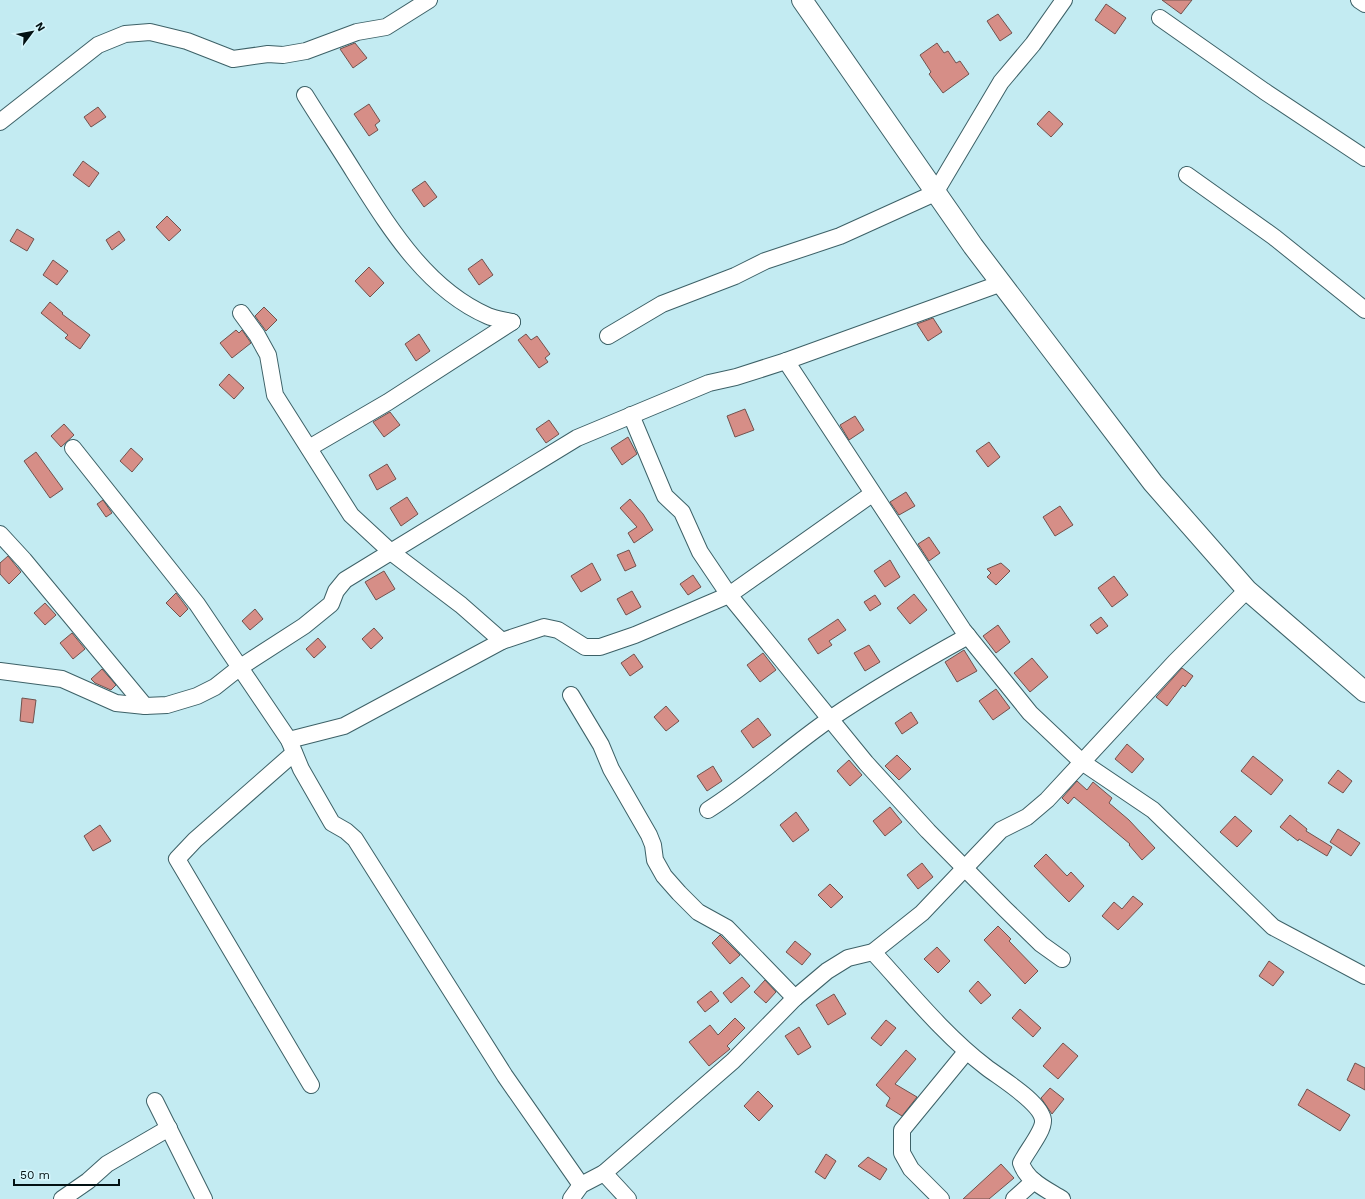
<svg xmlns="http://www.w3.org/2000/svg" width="1365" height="1199" font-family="'Work Sans',sans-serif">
<rect width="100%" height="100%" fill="#c3ebf2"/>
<!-- building -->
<g fill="#d68e87" stroke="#71524e">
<polygon points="1162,0 1192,0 1181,14"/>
<polygon points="1106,4 1126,18 1115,34 1095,20"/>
<polygon points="998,14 1012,33 1000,41 987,21"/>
<polygon points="355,43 367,58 353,68 340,49"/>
<polygon points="937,43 944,53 948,51 956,63 960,61 969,74 943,93 929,74 931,72 920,55"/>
<polygon points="369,104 380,121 375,125 378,130 369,136 354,114"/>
<polygon points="98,107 106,117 91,127 84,117"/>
<polygon points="1049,111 1063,124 1051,137 1037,124"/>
<polygon points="83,161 99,173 89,187 73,175"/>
<polygon points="425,181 437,197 424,207 412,190"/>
<polygon points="167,216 181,230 169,241 156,227"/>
<polygon points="17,229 34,239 27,251 10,241"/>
<polygon points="119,231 125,240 112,250 106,240"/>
<polygon points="482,259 493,275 479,285 468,269"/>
<polygon points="53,260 68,271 57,285 43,275"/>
<polygon points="369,267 384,283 370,297 355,281"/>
<polygon points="50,302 63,313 62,314 90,335 80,349 65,338 68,335 41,313"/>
<polygon points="264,307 277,320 266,331 255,316"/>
<polygon points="933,318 942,332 928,341 917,324"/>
<polygon points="236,330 239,333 242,330 251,343 232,358 220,343"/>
<polygon points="419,334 430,351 416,361 405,344"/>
<polygon points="526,334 531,340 537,336 550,354 545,358 548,362 539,368 518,340"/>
<polygon points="229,374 244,388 234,399 219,385"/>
<polygon points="745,409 754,430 735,437 727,416"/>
<polygon points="390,412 400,425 384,437 373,422"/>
<polygon points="855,416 864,430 849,440 840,425"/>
<polygon points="549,420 559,434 546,443 536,429"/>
<polygon points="64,424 74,435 61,447 51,436"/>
<polygon points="628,437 637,454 622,465 611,448"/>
<polygon points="989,442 1000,457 988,467 976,451"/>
<polygon points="131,448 143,459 132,472 120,461"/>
<polygon points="36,452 63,489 50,498 24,461"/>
<polygon points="387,464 396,479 377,490 369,475"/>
<polygon points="906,492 915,506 899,515 890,502"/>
<polygon points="407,497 418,514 401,526 390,508"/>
<polygon points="630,499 643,514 653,530 634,543 628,533 637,527 620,508"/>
<polygon points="103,500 112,513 106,517 97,504"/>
<polygon points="1060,506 1073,525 1055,536 1043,517"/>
<polygon points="929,537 940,553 929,561 918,544"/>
<polygon points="629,550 636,566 625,571 617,555"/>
<polygon points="8,556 21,572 9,584 0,574 0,563"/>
<polygon points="890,560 900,577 885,587 874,571"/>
<polygon points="592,563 601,580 581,592 571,576"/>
<polygon points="1001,563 1010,571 996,585 987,577 991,573 987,569"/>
<polygon points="384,571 395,589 376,600 365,582"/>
<polygon points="693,575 701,587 688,595 680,584"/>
<polygon points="1114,576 1128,595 1112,607 1098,588"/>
<polygon points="632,591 641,607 626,615 617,599"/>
<polygon points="176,593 188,609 180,617 166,603"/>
<polygon points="914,594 927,610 910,624 897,608"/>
<polygon points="875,595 881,604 870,611 864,602"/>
<polygon points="45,603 56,615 45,625 34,613"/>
<polygon points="255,609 263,619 250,630 242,621"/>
<polygon points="1101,617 1108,626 1097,634 1090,625"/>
<polygon points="838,619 846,630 829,641 832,645 818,654 808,639"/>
<polygon points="998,625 1010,642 996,653 983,636"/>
<polygon points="374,628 383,638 371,649 362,639"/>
<polygon points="72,633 85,649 73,659 60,643"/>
<polygon points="318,638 326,647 314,658 306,649"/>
<polygon points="869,645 880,662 865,671 854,653"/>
<polygon points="964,650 977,671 957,682 945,662"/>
<polygon points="763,653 776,670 760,682 747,665"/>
<polygon points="634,654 643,667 630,676 621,663"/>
<polygon points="1032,658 1048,677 1030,692 1014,673"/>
<polygon points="1182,668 1193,676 1185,687 1183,685 1167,706 1156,697"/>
<polygon points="102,669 116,685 111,690 95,683 91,679"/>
<polygon points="996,689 1010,708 993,720 979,701"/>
<polygon points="22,698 36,700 33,723 20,721"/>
<polygon points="666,706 679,721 666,731 654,717"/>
<polygon points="911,712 918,723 902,734 895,723"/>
<polygon points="758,718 771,735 753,748 741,731"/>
<polygon points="1127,744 1144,759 1132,773 1115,759"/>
<polygon points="897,755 911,769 899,780 885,766"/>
<polygon points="1253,756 1283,780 1271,795 1241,771"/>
<polygon points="849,760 862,775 850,786 837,771"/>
<polygon points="713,766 722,781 707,791 697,776"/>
<polygon points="1338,770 1352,781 1343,793 1328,783"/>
<polygon points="1077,781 1087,790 1093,782 1112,798 1109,803 1129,820 1155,848 1142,860 1129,845 1130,844 1074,797 1068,804 1062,798"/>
<polygon points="890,807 902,822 885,836 873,821"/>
<polygon points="796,812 809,830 793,842 780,825"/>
<polygon points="1290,815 1307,829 1306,831 1332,847 1327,856 1299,839 1298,841 1280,827"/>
<polygon points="1235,816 1252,831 1237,847 1220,832"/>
<polygon points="100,825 111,841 93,851 84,836"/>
<polygon points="1338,829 1360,843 1351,856 1330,842"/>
<polygon points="1046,854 1067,876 1071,872 1084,886 1069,902 1034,866"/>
<polygon points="922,863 933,877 918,889 907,875"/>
<polygon points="830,884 843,897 831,908 818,895"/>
<polygon points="1133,896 1143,904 1118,930 1102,916 1114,902 1122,909"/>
<polygon points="998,926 1011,939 1009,941 1038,971 1025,984 984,940"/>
<polygon points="720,935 740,955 730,964 712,943"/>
<polygon points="795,941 811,954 802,965 786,952"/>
<polygon points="937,947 950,961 938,973 924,959"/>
<polygon points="1269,961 1284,972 1273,986 1259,976"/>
<polygon points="742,977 750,986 731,1003 723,993"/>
<polygon points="765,980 776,992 766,1003 754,992"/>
<polygon points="978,981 991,995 981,1004 969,991"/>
<polygon points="711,991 719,1001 705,1012 697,1002"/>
<polygon points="834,994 846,1014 828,1025 816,1005"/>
<polygon points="1020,1009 1041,1028 1033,1037 1012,1018"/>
<polygon points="735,1018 745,1028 727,1046 730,1049 709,1066 689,1042 710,1025 718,1035"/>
<polygon points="886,1020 896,1028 881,1046 871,1038"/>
<polygon points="799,1027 811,1047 798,1055 785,1036"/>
<polygon points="1063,1043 1078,1056 1058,1079 1043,1066"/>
<polygon points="906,1050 916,1059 895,1084 917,1097 902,1116 886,1106 890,1098 876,1085"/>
<polygon points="1355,1063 1365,1068 1365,1090 1347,1080"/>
<polygon points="1050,1088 1064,1099 1052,1114 1041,1098"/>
<polygon points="1307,1089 1350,1115 1340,1131 1298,1105"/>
<polygon points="758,1091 773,1106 759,1121 744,1106"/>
<polygon points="826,1154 836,1161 825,1179 815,1172"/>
<polygon points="868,1157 887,1169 880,1180 858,1166"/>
<polygon points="1001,1164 1014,1178 989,1199 963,1199"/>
</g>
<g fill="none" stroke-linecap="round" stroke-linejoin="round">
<!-- minor casing -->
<g stroke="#3d6167" stroke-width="18">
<g id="minor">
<polyline points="1359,0 1365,4"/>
<polyline points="1160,18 1264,91 1365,158"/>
<path d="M305,95C321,121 338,146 354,172C389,227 426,289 488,316C495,319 504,320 512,322"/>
<polyline points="0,122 98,45 125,34 150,32 187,41 233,59 268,54 283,55 306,51 357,32 386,27 429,0"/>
<polyline points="1187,175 1274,237 1365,310"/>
<polyline points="241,313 257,335 268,355 275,395 351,515 391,552 461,605 502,641"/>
<polyline points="608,336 662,304 735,276 765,261 840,236 935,193 1001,82 1033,44 1064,0"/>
<polyline points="786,361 963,630 1030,713 1082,762 1153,810 1273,927 1365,976"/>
<polyline points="631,415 665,496 682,512 700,552 729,595 866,763 928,831 1005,909 1041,944 1062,959"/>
<polyline points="73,448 197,604 289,740 301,769 332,823 346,831 355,839 505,1076 581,1185"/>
<polyline points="309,448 388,402 512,322"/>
<polyline points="0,534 24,560 145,706"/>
<polyline points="0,671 62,679 116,703 145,706 167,705 197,696 215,687 239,668 304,626 331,604 336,591 345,580 577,438 709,383 736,377 786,361 1002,283"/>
<polyline points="571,695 601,745 611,769 649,835 653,845 655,860 664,876 679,893 698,912 727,928 795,998"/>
<polyline points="289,740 344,726 502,641 544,627 558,630 585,647 600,647 635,635 729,595 872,494"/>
<polyline points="294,753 195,840 177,859 311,1085"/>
<path d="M708,810C751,783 788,748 830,719C874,689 921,662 968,636"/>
<path d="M873,952C909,991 944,1035 986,1067C1000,1078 1041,1102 1043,1120C1044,1131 1026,1152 1021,1163C1027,1181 1046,1189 1062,1199"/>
<polyline points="155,1101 204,1199"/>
<polyline points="604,1173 628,1199"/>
<polyline points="62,1199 88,1181 107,1164 169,1128"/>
<polyline points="571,1199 581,1185 604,1173 733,1061 795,998 827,971 848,958 873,952 922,913 1001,830 1027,817 1047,800 1175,662 1247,590"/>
<polyline points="941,1199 911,1169 902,1153 902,1130 966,1052"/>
<polyline points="1014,1199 1034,1181"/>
</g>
</g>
<!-- major casing -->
<g stroke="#3d6167" stroke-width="22">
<polyline id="major" points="802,0 973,246 1153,483 1247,590 1365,692"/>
</g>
<!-- minor -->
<use href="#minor" stroke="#fff" stroke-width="16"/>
<!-- major -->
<use href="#major" stroke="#fff" stroke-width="20"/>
</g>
<!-- north arrow -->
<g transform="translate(32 32) rotate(58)" stroke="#d7f6fc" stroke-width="3" paint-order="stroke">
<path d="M0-3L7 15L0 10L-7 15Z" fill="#031113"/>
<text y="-6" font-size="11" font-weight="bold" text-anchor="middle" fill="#031113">N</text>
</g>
<!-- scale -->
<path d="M14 1179v6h105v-6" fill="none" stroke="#031113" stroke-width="2"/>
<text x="20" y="1179" font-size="12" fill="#031113" stroke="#d7f6fc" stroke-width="3" paint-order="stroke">50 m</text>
</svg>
